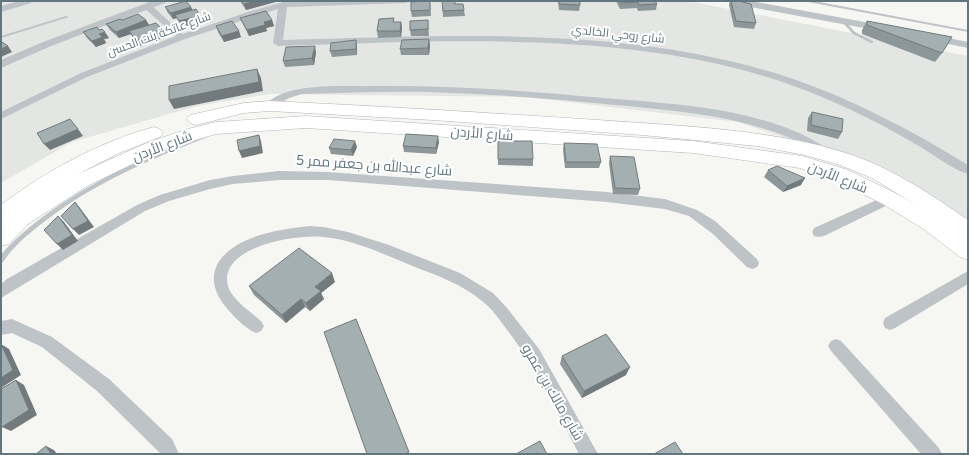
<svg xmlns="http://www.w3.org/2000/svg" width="969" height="455" font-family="Overpass,Cairo,sans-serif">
<rect width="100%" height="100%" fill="#f6f6f3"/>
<!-- built -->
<polygon fill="#e4e6e4" points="1,1 688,1 968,56 968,232 953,220 812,147 738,122 526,97 270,94 197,106 72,142 1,183"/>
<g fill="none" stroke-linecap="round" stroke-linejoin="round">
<!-- trunk casing -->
<g stroke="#b0b6b9" stroke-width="1">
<path id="trunk" d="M270,101C380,106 489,113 598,120C680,126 778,129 855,156C896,171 932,195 968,220V260L960,257L925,230L883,204L834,180L800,168L693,153L306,128L216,134L161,150L87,186L28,224L9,244L1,246V225L3,223L1,224V205C46,171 99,142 154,127L160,129L163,133L160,137L119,153L78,174L149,142L188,129L216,122L306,116L693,141L802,156L848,170L897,194L916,205L872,178L840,165L805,155L757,146L642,135L433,120L270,111L244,113L196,125L190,123L187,119L190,115L244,103Z"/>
</g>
<!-- service -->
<g fill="#bdc3c6" fill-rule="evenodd">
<polygon points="806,1 814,1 968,30 968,32 808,2"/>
<polygon points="66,16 69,17 1,38 1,36"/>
<polygon points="842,20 844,20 855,32 873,41 873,43 871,43 853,34 842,22"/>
<path d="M206,134L209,136L208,137C148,160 90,185 40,225C26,236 13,247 3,262L1,263V255C11,242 24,232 36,222C76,191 120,168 166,150C179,144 193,139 206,134Z"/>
</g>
<!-- minor -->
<g fill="#bdc3c6" fill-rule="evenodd">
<polygon points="19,1 32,1 31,3 1,12 1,6"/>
<path d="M329,1H410L406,3L287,7L283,40C451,36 634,24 796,80C856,101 913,131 968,165V174C953,170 927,150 912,142C872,119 831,99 788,84C632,29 442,41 278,46L273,43L278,9L185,39L87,77L1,119V112L81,73L176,36L144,8L143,6L144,4H150L183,34L251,11L283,2Z"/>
<path d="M374,86C451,85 528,91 604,98C675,104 769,108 829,150L831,153L829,156C819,159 809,146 800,142C770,129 737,120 704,115C671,110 638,107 605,104C546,98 488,94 429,92C387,91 344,93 302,94L289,98L270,109L265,106C283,81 346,87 374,86Z"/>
<polygon points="279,171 328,172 607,192 665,199 697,210 715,221 757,259 759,263 757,267 752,269 747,267 713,234 689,216 665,209 607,202 328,180 279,180 233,184 210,189 169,201 145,211 1,298 1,284 7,279 137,205 160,195 210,180 233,176"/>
<polygon points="890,194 894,196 896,199 894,202 824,236 819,237 814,236 812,232 814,228"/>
<path d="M310,226L323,227L348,232L389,245L460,273L493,293L507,308L539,349L598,454H579C557,412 537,369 508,331C500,321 493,309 482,301C463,285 439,276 415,267C385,255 356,240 323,237C297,234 213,247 229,289C235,302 251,312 261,321L264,326L261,331L256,333C244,328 230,313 222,302C214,290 211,278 217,265C232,236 280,229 310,226Z"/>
<polygon points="968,271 968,284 895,328 890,330 885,328 883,323 885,318"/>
<polygon points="12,319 52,337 109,379 172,439 179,454 161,454 97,391 42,347 12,333 1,335 1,321"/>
<polygon points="836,339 841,341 939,448 942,454 921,454 831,351 828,346 831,341"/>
</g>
<!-- tertiary -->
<g fill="#bdc3c6" fill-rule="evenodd">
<polygon points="152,1 166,1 165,3 51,46 1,68 1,60 43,42"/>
<polygon points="729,1 751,1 886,26 891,29 886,32 734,4"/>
<polygon points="928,34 968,42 968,48 924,39 922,37"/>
</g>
<!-- trunk -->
<use href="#trunk" fill="#fff" fill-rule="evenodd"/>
</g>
<!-- wall -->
<g fill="#8d9699">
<polygon points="240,1 279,1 246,10"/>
<polygon points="430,1 431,16 412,17 411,11"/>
<polygon points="442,1 455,4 464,10 465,16 443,17"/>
<polygon points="558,1 580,1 580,5 579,11 559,10"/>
<polygon points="616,1 655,1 657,4 656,10 638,11 637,8 620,9"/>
<polygon points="730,1 739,1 756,23 754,29 734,27 729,5"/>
<polygon points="165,7 193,10 200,16 203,22 182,27 177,18 173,19 168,13"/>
<polygon points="240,18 272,20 274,26 266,28 267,31 249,36"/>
<polygon points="122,20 146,20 149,25 163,30 166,37 139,46 133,38 131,34 119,38 110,30 106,24"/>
<polygon points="428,20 429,36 411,36 410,30"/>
<polygon points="867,21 942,53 935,62 862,34 862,30"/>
<polygon points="394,22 401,22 402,28 401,37 378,38 377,31"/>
<polygon points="216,26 241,37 224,42 218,32"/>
<polygon points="83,32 109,38 104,39 106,43 96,47 87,38"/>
<polygon points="430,45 429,55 401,55 400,49"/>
<polygon points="357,47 357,55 332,57 330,51"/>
<polygon points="316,52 314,65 285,67 283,61"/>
<polygon points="812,112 842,132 838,139 807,131 808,118"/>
<polygon points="498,141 533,159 533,166 498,165"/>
<polygon points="439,142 436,154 404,152 403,146"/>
<polygon points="564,143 601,162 599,168 565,168 563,150"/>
<polygon points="357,147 353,156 331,154 329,148"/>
<polygon points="610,156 640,189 638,195 613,194 609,163"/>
<polygon points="768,170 801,185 783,192 764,177"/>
<polygon points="335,282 321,293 324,299 310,311 305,307 286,323 254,295 249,286"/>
<polygon points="562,356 626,375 582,398 560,364"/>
</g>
<!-- shaded-wall -->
<g fill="#737a7d">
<polygon points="255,1 279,1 246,10 244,4"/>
<polygon points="191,7 194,13 175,15 177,18 173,19 171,13"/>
<polygon points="200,16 203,22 182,27 179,21"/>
<polygon points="146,20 150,27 129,31 131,34 119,38 116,32"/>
<polygon points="272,20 274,26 266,28 267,31 249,36 247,30 264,22"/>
<polygon points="401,22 402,28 401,37 400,31"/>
<polygon points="163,30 166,37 139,46 136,40"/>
<polygon points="239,31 241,37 224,42 222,36"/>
<polygon points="105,32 109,38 104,39 106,43 96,47 92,41 99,34"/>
<polygon points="429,39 430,45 429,55 428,48"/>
<polygon points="356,40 357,47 357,55 356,49"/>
<polygon points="8,46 12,52 1,57 1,49"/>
<polygon points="315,46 316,52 314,65 312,58"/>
<polygon points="257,69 261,78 263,91 174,109 169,100"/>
<polygon points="78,129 83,136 50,150 44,144"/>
<polygon points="259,135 261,141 263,153 242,158 239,151"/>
<polygon points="438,136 439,142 436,154 436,148"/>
<polygon points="355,141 357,147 353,156 351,150"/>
<polygon points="805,178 801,185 783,192 787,186"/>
<polygon points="75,202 80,208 94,227 79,235 73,229"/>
<polygon points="58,216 64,222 78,241 63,250 57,244"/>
<polygon points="332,273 335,282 321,293 324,299 310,311 306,303 315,287"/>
<polygon points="301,299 305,307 286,323 282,315"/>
<polygon points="1,344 9,349 21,375 1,388"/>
<polygon points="630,367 626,375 582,398 584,391"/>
<polygon points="16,380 24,385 37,415 11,431 2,427"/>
<polygon points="46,446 54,450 57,454 51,454"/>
</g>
<!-- building -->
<g fill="#a4afb2" stroke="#737a7d">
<polygon points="186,1 191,7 171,13 165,7"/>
<polygon points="241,1 255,1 244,4"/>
<polygon points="430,1 430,10 411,11 411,2"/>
<polygon points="442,1 455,1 455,4 463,4 464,10 443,11"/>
<polygon points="559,1 580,1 580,5 559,4"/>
<polygon points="620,1 655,1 657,4 639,5 638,2 621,3"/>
<polygon points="731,1 739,1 751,4 756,23 736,21"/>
<polygon points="196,9 200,16 179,21 175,15"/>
<polygon points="266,11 272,20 264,22 265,25 247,30 240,18"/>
<polygon points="138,14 146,20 116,32 106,24 120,19 122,20"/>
<polygon points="394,18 393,22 401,22 400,31 377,31 379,19"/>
<polygon points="428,20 428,29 410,30 410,21"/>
<polygon points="232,21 239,31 222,36 216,26"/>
<polygon points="867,21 952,37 942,53 867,25"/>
<polygon points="156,23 163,30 136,40 129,31"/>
<polygon points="97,27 99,30 102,29 105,32 99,34 103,37 92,41 83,32"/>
<polygon points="429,39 428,48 400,49 402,40"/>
<polygon points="356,40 356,49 330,51 331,43"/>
<polygon points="2,42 8,46 1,49 1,43"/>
<polygon points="315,46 312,58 283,61 286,47"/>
<polygon points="257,69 259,82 169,100 169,86"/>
<polygon points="812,112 843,119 842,132 811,125"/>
<polygon points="70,119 78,129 44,144 37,133"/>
<polygon points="406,134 438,136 436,148 403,146"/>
<polygon points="259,135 260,146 239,151 237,140"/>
<polygon points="334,139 355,141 351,150 329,148"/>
<polygon points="498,141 532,141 533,159 498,159"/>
<polygon points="564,143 597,144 601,162 566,162"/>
<polygon points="610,156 634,157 640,189 615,188"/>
<polygon points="777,166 805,178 787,186 768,170"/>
<polygon points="75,202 88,221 73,229 61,216"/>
<polygon points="58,216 72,235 57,244 44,230"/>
<polygon points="299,248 332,273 315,287 321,291 306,303 301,299 282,315 249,286"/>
<polygon points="356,319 409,452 405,454 367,454 324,332"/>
<polygon points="606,334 630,367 584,391 562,356"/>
<polygon points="1,344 13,370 1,378"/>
<polygon points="16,380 29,410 2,427 1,425 1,389"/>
<polygon points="540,441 547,454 516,454"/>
<polygon points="675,442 683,454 654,454"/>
<polygon points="46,446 51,454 36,454"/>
</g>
<g text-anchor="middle" stroke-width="4" stroke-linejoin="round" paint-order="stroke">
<!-- far-street labels -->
<g font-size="12" fill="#61767e" stroke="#fff">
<text transform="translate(159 34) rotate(-20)" y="4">شارع عاتكة بنت الحسن</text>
<text transform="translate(618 34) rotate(6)" y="4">شارع روحي الخالدي</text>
</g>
<!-- street labels -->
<g font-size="14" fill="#61767e" stroke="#fff">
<text transform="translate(482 133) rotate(4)" y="5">شارع الأردن</text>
<text transform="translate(162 146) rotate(-21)" y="5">شارع الأردن</text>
<text transform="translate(374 165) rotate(4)" y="5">شارع عبدالله بن جعفر ممر 5</text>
<text transform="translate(838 177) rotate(22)" y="5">شارع الأردن</text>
<text transform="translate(553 392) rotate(60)" y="5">شارع مالك بن عمرو</text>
</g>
</g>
<!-- border -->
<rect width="969" height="455" fill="none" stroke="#61767e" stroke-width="4"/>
</svg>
